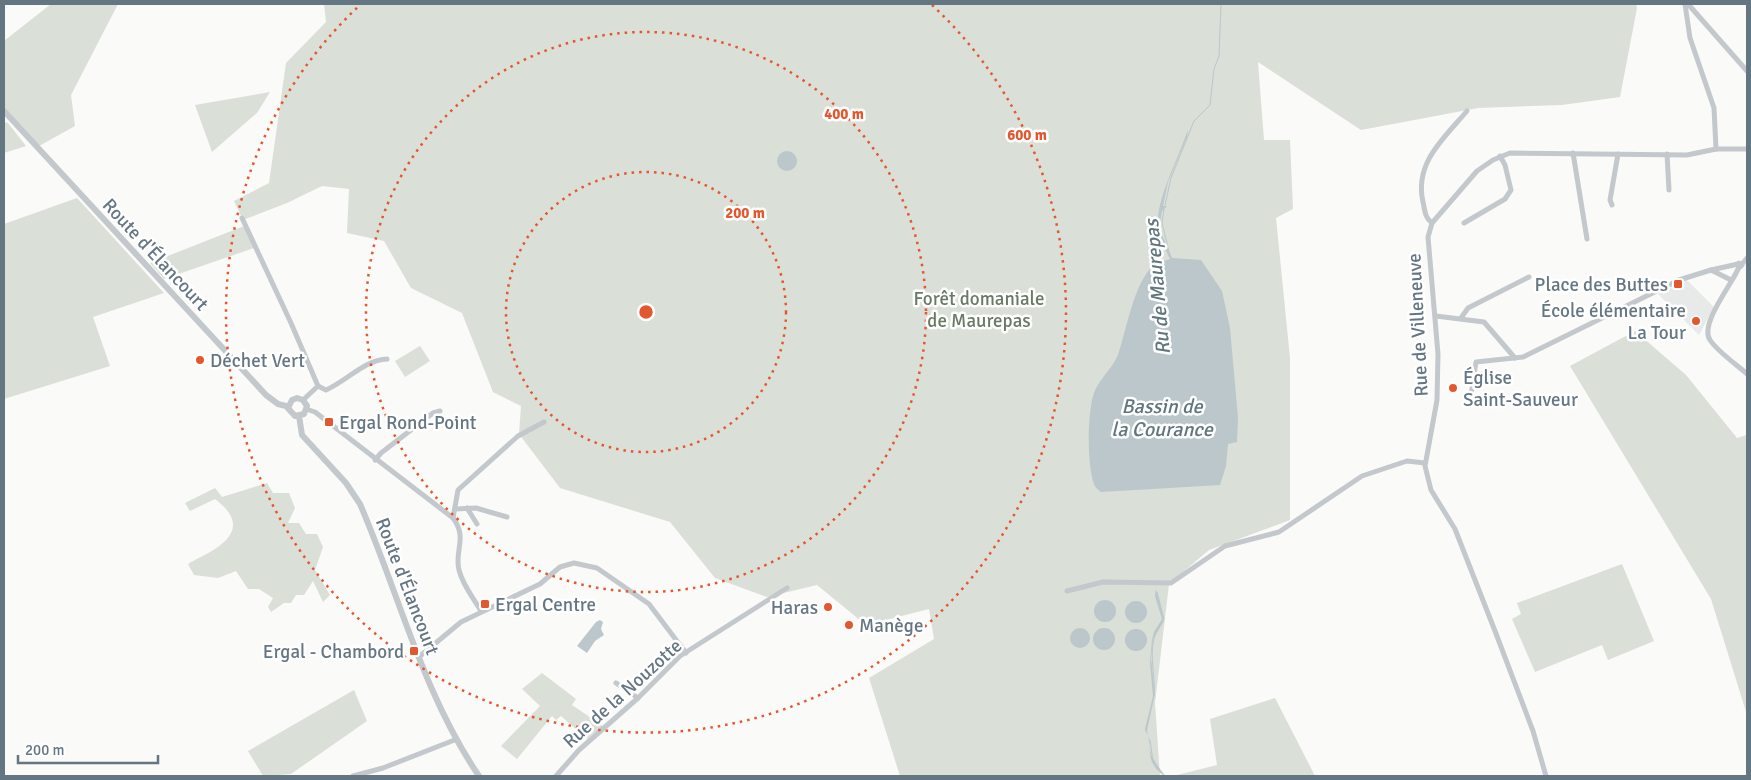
<svg xmlns="http://www.w3.org/2000/svg" width="1751" height="780" font-family="Signika,sans-serif">
<rect width="100%" height="100%" fill="#fafaf8"/>
<!-- built -->
<polygon fill="#e8e9e9" points="1687,280 1714,307 1699,335 1658,294"/>
<!-- green -->
<g fill="#dadfd7">
<polygon points="51,4 118,4 71,95 75,126 39,146 4,109 4,41"/>
<polygon points="324,4 1636,4 1637,8 1620,97 1562,105 1478,108 1361,130 1258,62 1264,140 1290,140 1293,209 1276,218 1290,358 1290,520 1209,550 1169,584 1155,703 1160,776 900,776 869,678 934,639 929,609 866,625 817,585 767,597 715,578 670,522 560,488 519,434 521,406 493,392 462,313 411,288 384,241 347,233 349,189 322,186 287,203 243,220 234,201 269,183 286,63 326,22"/>
<polygon points="270,92 257,113 212,152 195,105"/>
<polygon points="4,122 8,123 26,146 4,153"/>
<polygon points="77,198 164,293 93,317 110,366 4,399 4,224"/>
<polygon points="244,226 254,248 164,279 150,263"/>
<polygon points="1635,331 1686,375 1737,438 1747,435 1747,715 1711,599 1570,366"/>
<polygon points="420,346 430,361 405,377 395,361"/>
<path d="M267,483L273,493H289L295,508L288,523H299L306,534H317L323,547L315,570L330,595L323,602L313,581L304,595H296L291,603H284L271,612L268,607L273,598L259,589H248L236,571L218,578L194,575L188,564C205,554 246,539 229,513C226,508 220,503 215,499L190,511L185,503L215,488L222,497Z"/>
<polygon points="1622,564 1654,641 1608,660 1602,645 1535,672 1512,619 1521,614 1517,603"/>
<polygon points="542,673 576,699 572,705 603,726 587,739 561,716 556,720 552,716 517,759 501,746 540,706 522,689"/>
<polygon points="354,690 367,721 291,774 263,776 248,751"/>
<polygon points="1275,698 1315,776 1173,776 1217,765 1210,719"/>
</g>
<!-- water -->
<g fill="#bbc7cb">
<path d="M1188,129L1187,137L1168,182L1163,206H1167L1162,211L1159,228L1172,258L1201,260L1222,291L1230,328L1238,418L1237,442L1228,444L1226,466L1220,485L1101,492C1098,490 1095,487 1094,484C1087,465 1087,413 1094,393C1099,379 1112,369 1118,355C1126,331 1134,284 1152,267C1157,262 1164,261 1170,259C1165,249 1159,236 1158,226C1156,198 1180,156 1188,129Z"/>
<circle cx="787" cy="161" r="10"/>
<path d="M1156,589L1164,621L1153,639L1151,659L1155,694L1147,730L1151,755L1164,776C1141,758 1156,746 1145,730L1153,696L1150,663L1152,640L1154,632L1162,619L1155,596Z"/>
<circle cx="1105" cy="611" r="11"/>
<circle cx="1136" cy="612" r="11"/>
<polygon points="600,620 603,622 601,629 604,635 595,641 587,653 577,646 596,622"/>
<circle cx="1104" cy="639" r="11"/>
<circle cx="1080" cy="638" r="10"/>
<circle cx="1136" cy="640" r="11"/>
</g>
<g fill="none" stroke-linecap="round" stroke-linejoin="round">
<!-- stream -->
<g stroke="#bbc7cb" stroke-width="1">
<polyline points="1165,205 1171,178 1194,121 1210,105 1214,69 1219,56 1221,4"/>
<polyline points="1164,209 1162,223 1170,256"/>
<polyline points="1157,592 1164,619"/>
<path d="M1154,696C1156,673 1146,647 1159,627"/>
<polyline points="1146,728 1148,719"/>
<polyline points="1150,740 1153,761 1165,776"/>
</g>
<!-- minor -->
<g stroke="#c3c8cc" stroke-width="5">
<polyline points="1685,4 1690,38 1714,108 1716,149"/>
<polyline points="1688,4 1747,71"/>
<polyline points="1573,153 1587,239"/>
<polyline points="1667,154 1669,190"/>
<polyline points="1612,205 1610,200 1618,154"/>
<polyline points="242,218 291,323 318,386 303,400"/>
<path d="M1432,223C1425,218 1425,211 1423,202C1414,163 1444,138 1467,111"/>
<polyline points="1464,223 1505,199 1511,190 1505,165 1500,156"/>
<polygon points="1739,263 1742,265 1740,267 1738,266"/>
<polyline points="1742,264 1747,258"/>
<path d="M1739,267C1733,283 1699,324 1710,340C1717,351 1737,365 1747,374"/>
<polyline points="1711,270 1731,280"/>
<polyline points="1436,316 1484,322 1515,358"/>
<polyline points="1461,318 1468,308 1529,277"/>
<path d="M318,386L326,390C347,381 364,360 387,359"/>
<polyline points="1471,395 1476,362 1523,357 1679,280 1711,270 1738,264"/>
<path d="M306,409L315,412L453,518C468,538 454,551 459,570C463,586 473,597 481,611"/>
<polyline points="375,460 381,453 433,413 440,411"/>
<polyline points="467,508 477,524"/>
<polyline points="455,509 476,508 507,517"/>
<polyline points="453,518 458,490 518,436 544,422"/>
<polyline points="1067,591 1103,582 1171,583 1225,546 1279,532 1362,476 1407,461 1425,463"/>
<polyline points="420,656 461,622 540,584 560,567 574,563 597,568 649,604 686,653"/>
<polyline points="616,683 638,698"/>
<polyline points="353,776 383,768 457,739"/>
<polyline points="556,776 579,750 638,698 680,656 787,588"/>
<polyline points="1546,776 1533,731 1495,631 1455,529 1431,490 1425,466 1437,400 1438,354 1428,237 1432,223 1477,171 1493,160 1510,153 1687,155 1716,149 1747,149"/>
</g>
<!-- tertiary -->
<g stroke="#c3c8cc" stroke-width="6">
<polyline points="4,111 266,395 278,404 286,406 295,416 304,414 307,406 303,400 297,398 292,400 288,408"/>
<path d="M299,416L302,435L346,483L360,504C399,594 423,694 479,776"/>
</g>
</g>
<!-- distance rings -->
<g fill="none" stroke="#e4572e" stroke-width="2.5" stroke-dasharray="2.5 5">
<circle cx="646" cy="312" r="140"/>
<circle cx="646" cy="312" r="280"/>
<path d="M932 5A420 420 0 1 1 360 5"/>
</g>
<!-- markers -->
<g fill="#e4572e" stroke="#fff" stroke-width="2">
<rect x="1673" y="279" width="10" height="10" rx="2.5"/>
<circle cx="1696" cy="321" r="5"/>
<circle cx="200" cy="360" r="5"/>
<circle cx="1453" cy="388" r="5"/>
<rect x="324" y="417" width="10" height="10" rx="2.5"/>
<rect x="480" y="599" width="10" height="10" rx="2.5"/>
<circle cx="828" cy="607" r="5"/>
<circle cx="849" cy="625" r="5"/>
<rect x="409" y="646" width="10" height="10" rx="2.5"/>
</g>
<g text-anchor="middle" stroke-width="5" stroke-linejoin="round" paint-order="stroke">
<!-- street labels -->
<g font-size="19" fill="#657683" stroke="#fff">
<text transform="translate(156 254) rotate(47)" y="7">Route d'Élancourt</text>
<text transform="translate(1417 325) rotate(-93)" y="7">Rue de Villeneuve</text>
<text transform="translate(408 586) rotate(69)" y="7">Route d'Élancourt</text>
<text transform="translate(622 693) rotate(-42)" y="7">Rue de la Nouzotte</text>
</g>
<!-- poi labels -->
<g font-size="19" fill="#657683" stroke="#fff" text-anchor="start">
<text x="1668" y="291" text-anchor="end">Place des Buttes</text>
<text x="1686" y="317" text-anchor="end">École élémentaire<tspan x="1686" dy="22">La Tour</tspan></text>
<text x="210" y="367">Déchet Vert</text>
<text x="1463" y="384">Église<tspan x="1463" dy="22">Saint-Sauveur</tspan></text>
<text x="339" y="429">Ergal Rond-Point</text>
<text x="495" y="611">Ergal Centre</text>
<text x="818" y="614" text-anchor="end">Haras</text>
<text x="859" y="632">Manège</text>
<text x="404" y="658" text-anchor="end">Ergal - Chambord</text>
</g>
<!-- park labels -->
<g font-size="19" fill="#687a64" stroke="#fff">
<text x="979" y="305">Forêt domaniale<tspan x="979" dy="22">de Maurepas</tspan></text>
</g>
<!-- water labels -->
<g font-size="20" font-style="italic" fill="#60757c" stroke="#fff">
<text transform="translate(1157 287) rotate(-95)" y="7">Ru de Maurepas</text>
<text x="1162" y="413">Bassin de<tspan x="1162" dy="23">la Courance</tspan></text>
</g>
</g>
<circle cx="646" cy="312" r="8" fill="#e4572e" stroke="#fff" stroke-width="2.5"/>
<g font-size="15" text-anchor="middle" font-weight="bold" fill="#e4572e" stroke="#fff" stroke-width="5" stroke-linejoin="round" paint-order="stroke">
<text x="844" y="119">400 m</text>
<text x="1027" y="140">600 m</text>
<text x="745" y="218">200 m</text>
</g>
<!-- border -->
<rect width="1751" height="780" fill="none" stroke="#657683" stroke-width="10"/>
<!-- scale -->
<path d="M18 755v8h140v-8" fill="none" stroke="#657683" stroke-width="2.5"/>
<text x="25" y="755" font-size="15" fill="#657683" stroke="#ffffff" stroke-width="4" paint-order="stroke">200 m</text>
</svg>
